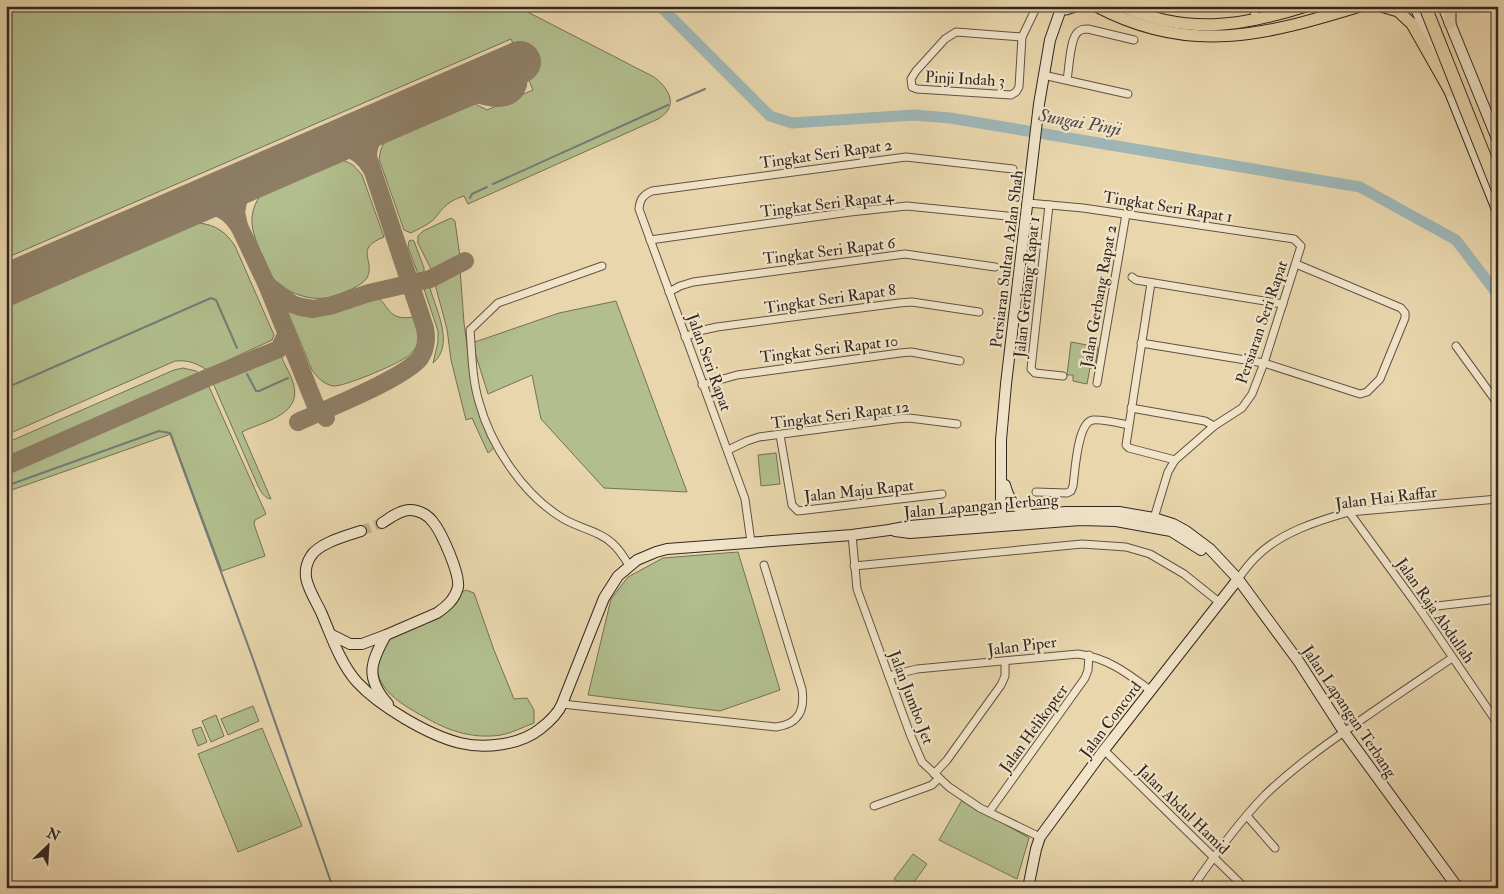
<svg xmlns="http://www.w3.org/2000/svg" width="1504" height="894" font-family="'IM FELL Double Pica',serif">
<rect width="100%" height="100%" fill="#e9d6ac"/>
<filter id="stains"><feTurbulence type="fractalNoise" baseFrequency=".004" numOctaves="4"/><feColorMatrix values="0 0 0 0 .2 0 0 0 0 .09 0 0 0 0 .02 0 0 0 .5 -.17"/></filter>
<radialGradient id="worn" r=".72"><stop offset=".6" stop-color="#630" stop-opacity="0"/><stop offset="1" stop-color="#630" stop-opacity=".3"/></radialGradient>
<!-- green -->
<g fill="#b2be8d" stroke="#727256">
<path d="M6,6H516L654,77C670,89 679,107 658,119L468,204L464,196C450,200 443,207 435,218C430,224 418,229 411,233L404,230L379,159L381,149L385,141L475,104L487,110L533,90L511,39L6,258Z"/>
<path d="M343,160L353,165L362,175L384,237C353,249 376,260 367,278C361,287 340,294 330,297C311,302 286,293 273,278C269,274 267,267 265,261C255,239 244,219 260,196Z"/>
<polygon points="451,218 455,221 460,257 433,273 418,243 418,236 423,231"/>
<path d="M199,223C216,225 226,232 235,246L274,335L272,340L207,370C196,363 189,360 175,361L6,435V307Z"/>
<polygon points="412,240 414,241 424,268 424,276 420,279 408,247 409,241"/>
<polygon points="460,269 464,323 472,380 494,448 488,453 472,418 466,420 451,360 447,329 435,284 437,280"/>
<path d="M428,287L430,288C436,310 455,345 433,363L438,342V331L424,289Z"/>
<path d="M372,295C390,300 384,322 413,317C417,326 421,337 416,347C414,351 409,356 405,358C395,365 344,387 333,386C323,384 317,377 312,370L286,308C317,321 343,309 372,295Z"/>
<polygon points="616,301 687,492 604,488 541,419 532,375 488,394 472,343 559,313"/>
<polygon points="1071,342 1098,347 1095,368 1090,368 1087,384 1073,381 1073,375 1067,375"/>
<path d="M273,355L281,356C285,366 292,376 294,386C301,416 261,422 242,432L271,499C264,498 261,492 258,486L212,381Z"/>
<polygon points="183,368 196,371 201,374 6,459 6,443 174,370"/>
<polygon points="207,382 266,514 255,520 254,524 265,556 222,571 171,434 6,492 6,469"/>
<polygon points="776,453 780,484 761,486 758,455"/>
<polygon points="738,552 780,690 720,711 588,695 611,599 628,577 663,558"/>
<path d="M466,590L474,593L494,650L514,699L527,698L534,710V723C523,727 512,733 501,735C475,739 451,732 428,719C406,707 369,688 379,657C382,649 386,640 394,636C410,627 444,618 455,605C458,602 460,596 462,592Z"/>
<polygon points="253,706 259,721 228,735 221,719"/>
<polygon points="216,715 224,736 211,742 202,721"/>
<polygon points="201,727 207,742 198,746 192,730"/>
<polygon points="262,728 302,826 238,852 198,754"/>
<polygon points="962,800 1029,838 1017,879 939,840"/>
<polygon points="913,854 927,864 910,888 906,888 894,879"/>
</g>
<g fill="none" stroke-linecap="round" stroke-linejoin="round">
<!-- stream -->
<g stroke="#737c7a" stroke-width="2">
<polyline points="677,101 705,89"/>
<polyline points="493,184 668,105"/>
<polyline points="470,198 472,194 487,187"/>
<polyline points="247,374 256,391 259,391 288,378"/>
<polyline points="6,388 211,298 216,300 237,348"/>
<polyline points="6,486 159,431 170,433 253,659 333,888"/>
<polyline points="542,888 554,883"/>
</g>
<!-- river -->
<polyline stroke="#9eb6b6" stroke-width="11" points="660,6 770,116 792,123 914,115 950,118 1360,187 1456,240 1498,295"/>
<!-- taxiway -->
<g stroke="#8e7e66" stroke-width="18">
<path d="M496,60C521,59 527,91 505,97C495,100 484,95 474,94C463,93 451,96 439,97Z"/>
<path d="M317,150C341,145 357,145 371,168"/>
<polyline points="256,177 244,190 239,197 236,212 239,226 267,285 317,409 326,418"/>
<path d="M180,210C207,205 222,201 239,226"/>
<polyline points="267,285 292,304 301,307 313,309 330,306 369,293 430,279 465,261"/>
<path d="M298,422C324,410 405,378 420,358C426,350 427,338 425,328L368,157C368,140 377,128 390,119"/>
<polyline points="6,466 207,378 279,349 286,335"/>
</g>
<!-- runway -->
<polyline stroke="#8e7e66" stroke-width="42" points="6,285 520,62"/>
<!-- secondary-tunnel -->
<polyline stroke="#c5b390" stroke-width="10" stroke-dasharray="10 5" stroke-linecap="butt" points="361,531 382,523"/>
<!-- street casing -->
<g stroke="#605243" stroke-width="9">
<g id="street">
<polyline points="1253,6 1256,21"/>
<polyline points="1022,37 956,32 945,39 916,71 911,79 912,87 917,89 1011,95 1016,92 1019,87 1022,37 1037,6"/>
<polyline points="1043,75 1128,94"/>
<path d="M1067,80C1069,69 1070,40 1077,33C1080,29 1084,29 1088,29L1134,40"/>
<polyline points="1028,203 1083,208 1294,239 1301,246 1264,363 1252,394 1242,408 1214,426 1175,460 1168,472 1154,518"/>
<polyline points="1049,205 1031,369 1035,373 1063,376"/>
<polyline points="650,240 850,212 907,206 1007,216"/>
<path d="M602,266L498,303L470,330C472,354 472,379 479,402C491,446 523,494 562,518C578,528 600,531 613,544C620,550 624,558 629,565"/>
<polyline points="1132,277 1136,280 1283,304"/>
<polyline points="1151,283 1126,445 1129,448 1175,460"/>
<polyline points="669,292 680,286 693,282 905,254 995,267"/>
<polyline points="685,337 699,331 717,327 899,303 912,302 979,312"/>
<polyline points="1141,343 1264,363 1360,394 1367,392 1380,379 1405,318 1405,313 1401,308 1296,264"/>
<polyline points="1456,346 1498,404"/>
<polyline points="1097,383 1126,214"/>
<polyline points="702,385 737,375 900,353 911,352 960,361"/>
<polyline points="1131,408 1205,421 1214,426"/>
<polyline points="780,435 792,505 798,511 942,494"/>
<polyline points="728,450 747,441 759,437 896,419 909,418 957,424"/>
<path d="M1036,492L1067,493L1071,491L1073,486C1075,473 1077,422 1093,420C1103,419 1118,423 1128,425"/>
<polyline points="1349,512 1419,608 1498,724"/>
<polyline points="852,535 857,589 910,734 922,762 949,787 980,808 1040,837"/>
<path d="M751,542L745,499L639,209C640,199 643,195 652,191L906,157L1013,169"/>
<polyline points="854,566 1082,544 1126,547 1150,554 1184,574 1219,602"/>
<path d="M1238,579C1243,572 1249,564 1255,558C1279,533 1317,521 1349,512L1498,499"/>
<polyline points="1419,608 1498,599"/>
<path d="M889,676L917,669L1078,654C1108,658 1127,673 1150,690"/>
<path d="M562,704L776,727C799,724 805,710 802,689L764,565"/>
<polyline points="1104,750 1245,888"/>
<polyline points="934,774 947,760 1001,685 1005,676 1005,662"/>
<polyline points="874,806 924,788 932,785 939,778"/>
<polyline points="989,812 1085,678 1088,670 1089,655"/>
<polyline points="1247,816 1275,848"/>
<path d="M1192,888C1214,856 1238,823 1265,795C1294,767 1328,743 1361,720C1391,699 1421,679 1452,658"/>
</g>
</g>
<!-- secondary casing -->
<g stroke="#332620" stroke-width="12">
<g id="secondary">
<polyline points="1415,6 1439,64"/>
<polyline points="1443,6 1498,141"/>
<polyline points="1447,85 1498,212"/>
<path d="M1005,485C1009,501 1016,508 1031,515"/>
<polyline points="1001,518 1001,440 1006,384 1039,104 1050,40 1062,6"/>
<path d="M361,531C346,536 319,543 311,556C298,576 312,593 321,612C331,635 340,663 357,682C379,706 428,735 460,743C485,749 520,745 540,729C549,722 558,714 562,704L604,598L618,576L637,560L656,552L667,549L852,535L889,530L910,526L1066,512H1119L1154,518L1173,524L1186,531L1210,549L1238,579L1299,662L1344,732L1458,888"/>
<polyline points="895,531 910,533 1080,520 1116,521 1171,531 1201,550"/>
<path d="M332,635L350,644H362L386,635L437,613C447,606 455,599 458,587C460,574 442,533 433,522C428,515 419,510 410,510C400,510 390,518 382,523"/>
<path d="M386,635C370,663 365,678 388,704"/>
<polyline points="1028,888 1036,849 1040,837 1104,750 1238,579"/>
</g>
</g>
<!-- primary casing -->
<g stroke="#332620" stroke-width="13">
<g id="primary">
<path d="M1096,6C1190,56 1265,35 1360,6"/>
<path d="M1121,6C1187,35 1240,27 1306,6"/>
<polyline points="1381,6 1398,11 1412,24 1450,91"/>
<polyline points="1450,6 1450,23"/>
<polyline points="1066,9 1075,6"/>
</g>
</g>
<!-- street -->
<use href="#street" stroke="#f1e4c9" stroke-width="7"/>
<!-- secondary -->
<use href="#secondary" stroke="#f1e4c9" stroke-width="10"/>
<!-- primary -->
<use href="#primary" stroke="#e9d6ac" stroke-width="11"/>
<!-- highway-bridge casing -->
<g stroke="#332620" stroke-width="14" stroke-linecap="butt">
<polyline id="highway-bridge" points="1425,6 1498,190"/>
</g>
<!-- highway-bridge -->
<use href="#highway-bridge" stroke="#e9d6ac" stroke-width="12"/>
</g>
<g text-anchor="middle" stroke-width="4.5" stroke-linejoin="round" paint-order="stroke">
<!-- street labels -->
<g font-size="16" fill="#332620" stroke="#f1e4c9">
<text transform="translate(965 78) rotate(3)" y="6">Pinji Indah 3</text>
<text transform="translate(826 153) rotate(-8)" y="6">Tingkat Seri Rapat 2</text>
<text transform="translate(827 203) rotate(-7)" y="6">Tingkat Seri Rapat 4</text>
<text transform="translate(1168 206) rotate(9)" y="6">Tingkat Seri Rapat 1</text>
<text transform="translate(829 250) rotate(-7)" y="6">Tingkat Seri Rapat 6</text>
<text transform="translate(1006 259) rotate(-83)" y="6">Persiaran Sultan Azlan Shah</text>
<text transform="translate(1026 287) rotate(-84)" y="6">Jalan Gerbang Rapat 1</text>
<text transform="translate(1098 296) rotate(-80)" y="6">Jalan Gerbang Rapat 2</text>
<text transform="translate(830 298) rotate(-8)" y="6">Tingkat Seri Rapat 8</text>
<text transform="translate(1261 322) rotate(-71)" y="6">Persiaran Seri Rapat</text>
<text transform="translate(829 348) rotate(-7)" y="6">Tingkat Seri Rapat 10</text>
<text transform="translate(710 362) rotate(70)" y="6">Jalan Seri Rapat</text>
<text transform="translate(840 414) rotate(-7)" y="6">Tingkat Seri Rapat 12</text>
<text transform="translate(859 490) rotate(-6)" y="6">Jalan Maju Rapat</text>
<text transform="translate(1386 497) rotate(-7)" y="6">Jalan Hai Raffar</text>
<text transform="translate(981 505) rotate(-5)" y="6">Jalan Lapangan Terbang</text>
<text transform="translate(1436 610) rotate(55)" y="6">Jalan Raja Abdullah</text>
<text transform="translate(1022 645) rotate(-7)" y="6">Jalan Piper</text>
<text transform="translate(912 697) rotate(69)" y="6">Jalan Jumbo Jet</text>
<text transform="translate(1350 711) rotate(56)" y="6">Jalan Lapangan Terbang</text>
<text transform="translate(1110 719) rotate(-53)" y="6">Jalan Concord</text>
<text transform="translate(1033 728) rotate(-54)" y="6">Jalan Helikopter</text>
<text transform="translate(1184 809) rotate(44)" y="6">Jalan Abdul Hamid</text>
</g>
<!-- water labels -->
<g font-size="18" font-style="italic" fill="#4e4a46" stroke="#f1e4c9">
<text transform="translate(1080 122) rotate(10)" y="6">Sungai Pinji</text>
</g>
</g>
<!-- margin -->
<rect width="1504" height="894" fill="none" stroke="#e9d6ac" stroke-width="25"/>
<rect x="8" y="8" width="1489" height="879" fill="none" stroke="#332620" stroke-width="2.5"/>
<rect x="12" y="12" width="1479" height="869" fill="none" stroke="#332620"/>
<!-- north arrow -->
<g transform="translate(48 846) rotate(25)" stroke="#f1e4c9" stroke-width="4" paint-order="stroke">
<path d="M0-4L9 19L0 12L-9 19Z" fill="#332620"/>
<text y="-8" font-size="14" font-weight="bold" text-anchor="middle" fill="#332620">N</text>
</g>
<rect width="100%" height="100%" filter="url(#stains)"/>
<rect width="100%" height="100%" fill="url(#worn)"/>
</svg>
